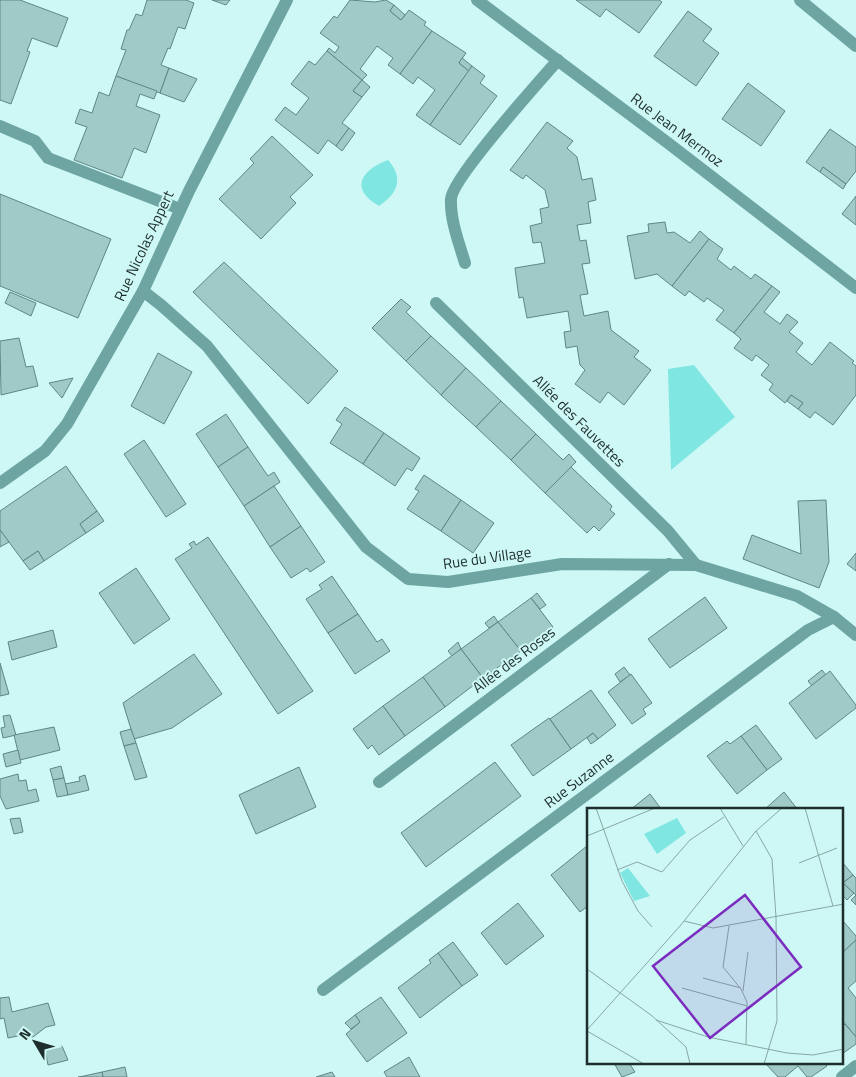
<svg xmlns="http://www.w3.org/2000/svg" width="856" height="1077" font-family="'Titillium Web',sans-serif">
<rect width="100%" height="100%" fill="#cdf8f5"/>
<!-- green -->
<g fill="#7fe6e2">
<path d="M388,160C404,178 398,193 379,206C349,189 361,170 388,160Z"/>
<polygon points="694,365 735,417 671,470 668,369"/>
</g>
<!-- building -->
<g fill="#a0cac7" stroke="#5f8685">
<polygon points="0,0 20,0 68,18 57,47 32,38 27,51 30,52 11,104 0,100"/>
<polygon points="147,0 186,0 194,3 185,29 178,27 170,49 168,48 161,65 169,68 160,93 116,76 126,50 121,49 127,30 129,30 136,14 142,16"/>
<polygon points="212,0 230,0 226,5"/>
<polygon points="350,0 375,2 386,0 394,5 390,11 401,20 409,10 426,22 424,25 432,31 400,74 388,65 393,58 377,46 360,69 367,75 362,80 327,51 329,48 335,53 339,47 320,33 334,16 337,18"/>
<polygon points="576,0 659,0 662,2 639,33 606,9 600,17"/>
<polygon points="394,5 405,15 401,20 390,11"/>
<polygon points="688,11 712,29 703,41 719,53 696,86 654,56"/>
<polygon points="432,31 466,53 459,63 469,71 430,125 416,115 435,90 418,77 413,84 400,74"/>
<polygon points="327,51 362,80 353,91 362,97 342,123 349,128 336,146 328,140 318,154 275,120 285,107 296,115 309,98 291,84 309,61 315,65"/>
<polygon points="462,58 472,66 469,71 459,63"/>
<polygon points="472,66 485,76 480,83 497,96 460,145 430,125"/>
<polygon points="169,68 197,79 184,102 160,93"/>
<polygon points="116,76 157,91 154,99 140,94 136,106 160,115 146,153 134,148 122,178 74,160 87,127 75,123 80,109 92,113 99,92 109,96"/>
<polygon points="362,80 370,87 362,97 353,91"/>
<polygon points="748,83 785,111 761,146 722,119"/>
<polygon points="547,122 573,141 567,148 577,157 582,180 592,178 596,200 588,202 591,223 577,225 580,241 586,240 590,263 582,264 588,294 580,295 584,316 608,311 611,330 639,351 634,357 651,370 624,405 608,392 600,403 575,384 585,370 580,365 577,346 566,348 564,332 571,331 568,311 527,318 523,297 519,298 515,268 545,263 541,242 533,243 530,226 542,223 540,209 549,207 545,190 526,175 523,179 510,170"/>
<polygon points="349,128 355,133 342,151 336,146"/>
<polygon points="830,129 856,147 856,171 846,184 823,167 820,172 806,162"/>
<polygon points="272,136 313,175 290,197 296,203 261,239 219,199 254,163 250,159"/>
<polygon points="823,167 846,184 843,189 820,172"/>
<polygon points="0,194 111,239 78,318 0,286"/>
<polygon points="856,196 856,225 842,214"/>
<polygon points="665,222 667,233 674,232 690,243 700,231 709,239 672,286 657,274 635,279 627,236 649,232 648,224"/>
<polygon points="709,239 723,249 717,259 731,270 734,266 751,279 755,274 772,286 734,333 716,320 724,310 707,298 704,302 689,291 685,296 672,286"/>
<polygon points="224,262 338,371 308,404 193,292"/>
<polygon points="772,286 780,292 764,312 780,324 787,314 798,322 789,332 803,343 796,352 812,365 830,342 854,361 852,363 856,366 856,395 833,425 815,412 810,418 798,409 803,403 791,395 785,403 769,390 773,384 761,375 769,365 756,355 752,361 734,348 741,339 734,333"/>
<polygon points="10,292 36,303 31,316 5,303"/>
<polygon points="401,299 411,307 406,312 431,336 406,361 372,328"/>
<polygon points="431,336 466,368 441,395 406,361"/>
<polygon points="19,338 26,367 33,366 38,386 1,395 0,341"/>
<polygon points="158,353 192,372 164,424 131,406"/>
<polygon points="466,368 501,401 476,427 441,395"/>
<polygon points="73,378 62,398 49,383"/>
<polygon points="791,395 803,403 798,409 787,401"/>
<polygon points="501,401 536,434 511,460 476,427"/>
<polygon points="345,407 384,433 363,464 330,443 342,424 336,420"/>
<polygon points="226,414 248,447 218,467 196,434"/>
<polygon points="384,433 420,458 412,471 407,468 395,486 363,464"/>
<polygon points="536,434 563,460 569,454 576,462 545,493 511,460"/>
<polygon points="144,440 186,504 166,517 124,454"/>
<polygon points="248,447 268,476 274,472 280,482 244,506 218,467"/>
<polygon points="66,466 97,511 80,524 86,533 44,561 38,551 23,561 0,530 0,511"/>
<polygon points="571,467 612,506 610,510 615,514 599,531 594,526 587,533 545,493"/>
<polygon points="424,475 461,500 441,531 407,509 419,491 415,489"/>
<polygon points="274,486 301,526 270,547 244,506"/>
<polygon points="461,500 494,523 473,553 441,531"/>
<polygon points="826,500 829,562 819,588 743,559 752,535 801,554 798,501"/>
<polygon points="97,511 104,521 86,533 80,524"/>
<polygon points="301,526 325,562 310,572 307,568 291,578 270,547"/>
<polygon points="0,530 9,542 0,547"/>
<polygon points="208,537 313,691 278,714 175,559 192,548 189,544 194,541 196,545"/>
<polygon points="38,551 44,561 30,570 23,561"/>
<polygon points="856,553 856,571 847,564"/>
<polygon points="136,568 170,619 134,644 99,593"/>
<polygon points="332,576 358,614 328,633 306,599 322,589 319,585"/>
<polygon points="537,593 546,605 540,609 531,598"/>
<polygon points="705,597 727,628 670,668 648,639"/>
<polygon points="531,598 553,627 521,651 498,622"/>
<polygon points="358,614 377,642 382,639 390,651 355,674 328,633"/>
<polygon points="494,616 498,622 489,628 485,623"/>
<polygon points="498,622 521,651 483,678 461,649"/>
<polygon points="53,630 57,647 12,660 8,642"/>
<polygon points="458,642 461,649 452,656 448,651"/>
<polygon points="461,649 483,678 445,707 423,677"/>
<polygon points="194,654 222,694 172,728 134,739 123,703"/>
<polygon points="0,663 9,694 0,696"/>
<polygon points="624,667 630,675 620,682 615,674"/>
<polygon points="822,670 826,675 812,686 808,681"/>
<polygon points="830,671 856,705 856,708 816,739 789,703"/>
<polygon points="631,674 652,703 643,709 646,714 632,724 608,692"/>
<polygon points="423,677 445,707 405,736 383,706"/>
<polygon points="591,690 616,725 598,739 593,733 571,749 550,719"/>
<polygon points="383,706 405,736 379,755 372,745 368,749 353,729"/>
<polygon points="10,715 16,735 3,738 1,728 5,727 3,716"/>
<polygon points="549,718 571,749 533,776 511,745"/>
<polygon points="756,725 782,759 767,770 741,736"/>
<polygon points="54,727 60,750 20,760 14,735"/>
<polygon points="131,729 136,743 124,746 120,732"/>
<polygon points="593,733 598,739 591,744 587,738"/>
<polygon points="741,736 767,770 737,794 707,756 727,741 730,744"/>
<polygon points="136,743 147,777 135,780 124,746"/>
<polygon points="18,750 21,763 6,767 3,754"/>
<polygon points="495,762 521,796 426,867 401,833"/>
<polygon points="61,766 64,778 53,780 50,769"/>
<polygon points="299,767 316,807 256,834 239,795"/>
<polygon points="18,774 19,781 26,780 28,791 36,789 39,801 6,809 0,796 0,779"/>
<polygon points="85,775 89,790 68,795 65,784 80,781 79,777"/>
<polygon points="64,778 68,795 57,797 53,780"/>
<polygon points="784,792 798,810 764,810"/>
<polygon points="650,794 662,810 630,810"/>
<polygon points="20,818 23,832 14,834 10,819"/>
<polygon points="587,846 588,906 580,912 551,875"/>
<polygon points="842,862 853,875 843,883 854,893 847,900 842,895"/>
<polygon points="853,875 856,878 856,905 851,900 856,895 843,883"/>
<polygon points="518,903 544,936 506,965 481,933"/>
<polygon points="842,920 856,936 856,940 842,953"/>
<polygon points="856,940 856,981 848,988 856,998 856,1037 842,1020 842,953"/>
<polygon points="453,942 478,975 462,986 438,953"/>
<polygon points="438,953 462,986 420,1018 398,988 431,963 429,960"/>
<polygon points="9,997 12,1012 48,1003 55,1025 46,1027 33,1037 22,1039 22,1035 8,1038 4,1018 0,1019 0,998"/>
<polygon points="381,997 407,1033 367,1062 346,1034 360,1022 355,1015"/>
<polygon points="355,1015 360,1022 351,1029 345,1023"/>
<polygon points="845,1024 856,1037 856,1044 842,1054 842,1027"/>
<polygon points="62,1046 68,1060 48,1065 45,1050"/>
<polygon points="409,1057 420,1077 387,1077 384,1072"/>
<polygon points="614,1063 629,1063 635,1072 622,1077"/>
<polygon points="765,1063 824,1063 827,1066 811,1077 807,1077 798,1066 785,1077 778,1077"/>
<polygon points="125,1067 127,1077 103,1077 102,1072"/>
<polygon points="102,1072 103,1077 78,1077 84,1076"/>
<polygon points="332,1072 335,1077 316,1077"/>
</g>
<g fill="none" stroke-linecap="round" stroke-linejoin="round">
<!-- minor -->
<g stroke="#6ea5a2" stroke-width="12">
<polyline points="477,0 668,143 856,288"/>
<polyline points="800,0 856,46"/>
<polyline points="0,126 35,141 48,158 180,209"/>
<path d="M465,263C459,243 450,220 451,199C452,178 539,82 558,60"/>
<polyline points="143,291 161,305 207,346 366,547 408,579 448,582 562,564 696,565 797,596 834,617 856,635"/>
<polyline points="436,303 668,531 696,565"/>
<polyline points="0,483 45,451 67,424 143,291 189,191 287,0"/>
<polyline points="379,782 669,564"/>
<polyline points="323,990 808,630 834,617"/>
<polyline points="842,1077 856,1066"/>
</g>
</g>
<g text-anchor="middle" stroke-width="4" stroke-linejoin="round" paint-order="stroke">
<!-- street labels -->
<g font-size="15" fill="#1e2e2d" stroke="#cdf8f5">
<text transform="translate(677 130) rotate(37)" y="5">Rue Jean Mermoz</text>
<text transform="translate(144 246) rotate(-65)" y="5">Rue Nicolas Appert</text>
<text transform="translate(579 421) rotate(45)" y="5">Allée des Fauvettes</text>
<text transform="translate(487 558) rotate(-8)" y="5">Rue du Village</text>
<text transform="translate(514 660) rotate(-37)" y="5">Allée des Roses</text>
<text transform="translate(579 780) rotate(-37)" y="5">Rue Suzanne</text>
</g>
</g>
<!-- overview -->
<g transform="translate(587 808)">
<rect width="256" height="256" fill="#cdf8f5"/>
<path d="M90,10L99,25L70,46L57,26ZM41,60L63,88L47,93L33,65Z" fill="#7fe6e2"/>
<path fill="none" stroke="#87a7a5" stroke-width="1" d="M9,0L35,73L51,103L65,119M133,0L156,38M218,0L246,98M169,23L185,51L189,109L190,213L177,256M0,28L68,0M212,55L250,40M30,62L50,54L75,64L103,32L137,9M97,113L126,120L257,96M142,118L136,159L154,181L160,194L159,237M0,161L64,207L99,239L103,256M116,170L154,180M95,180L160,198M156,183L161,144M69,212L121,229L200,245L226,247L257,241M0,222L93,118L169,23L195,0M0,223L57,256"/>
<path fill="#7b2cbf" fill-opacity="0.15" stroke="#7b2cbf" stroke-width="2.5" d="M158,87L214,159L123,230L66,158Z"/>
<rect width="256" height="256" fill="none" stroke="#1e2e2d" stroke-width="2.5"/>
</g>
<!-- north arrow -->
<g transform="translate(35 1042) rotate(308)" stroke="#cdf8f5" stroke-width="4" paint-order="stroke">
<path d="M0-4L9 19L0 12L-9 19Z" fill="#1e2e2d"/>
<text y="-8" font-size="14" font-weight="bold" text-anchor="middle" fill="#1e2e2d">N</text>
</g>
</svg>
